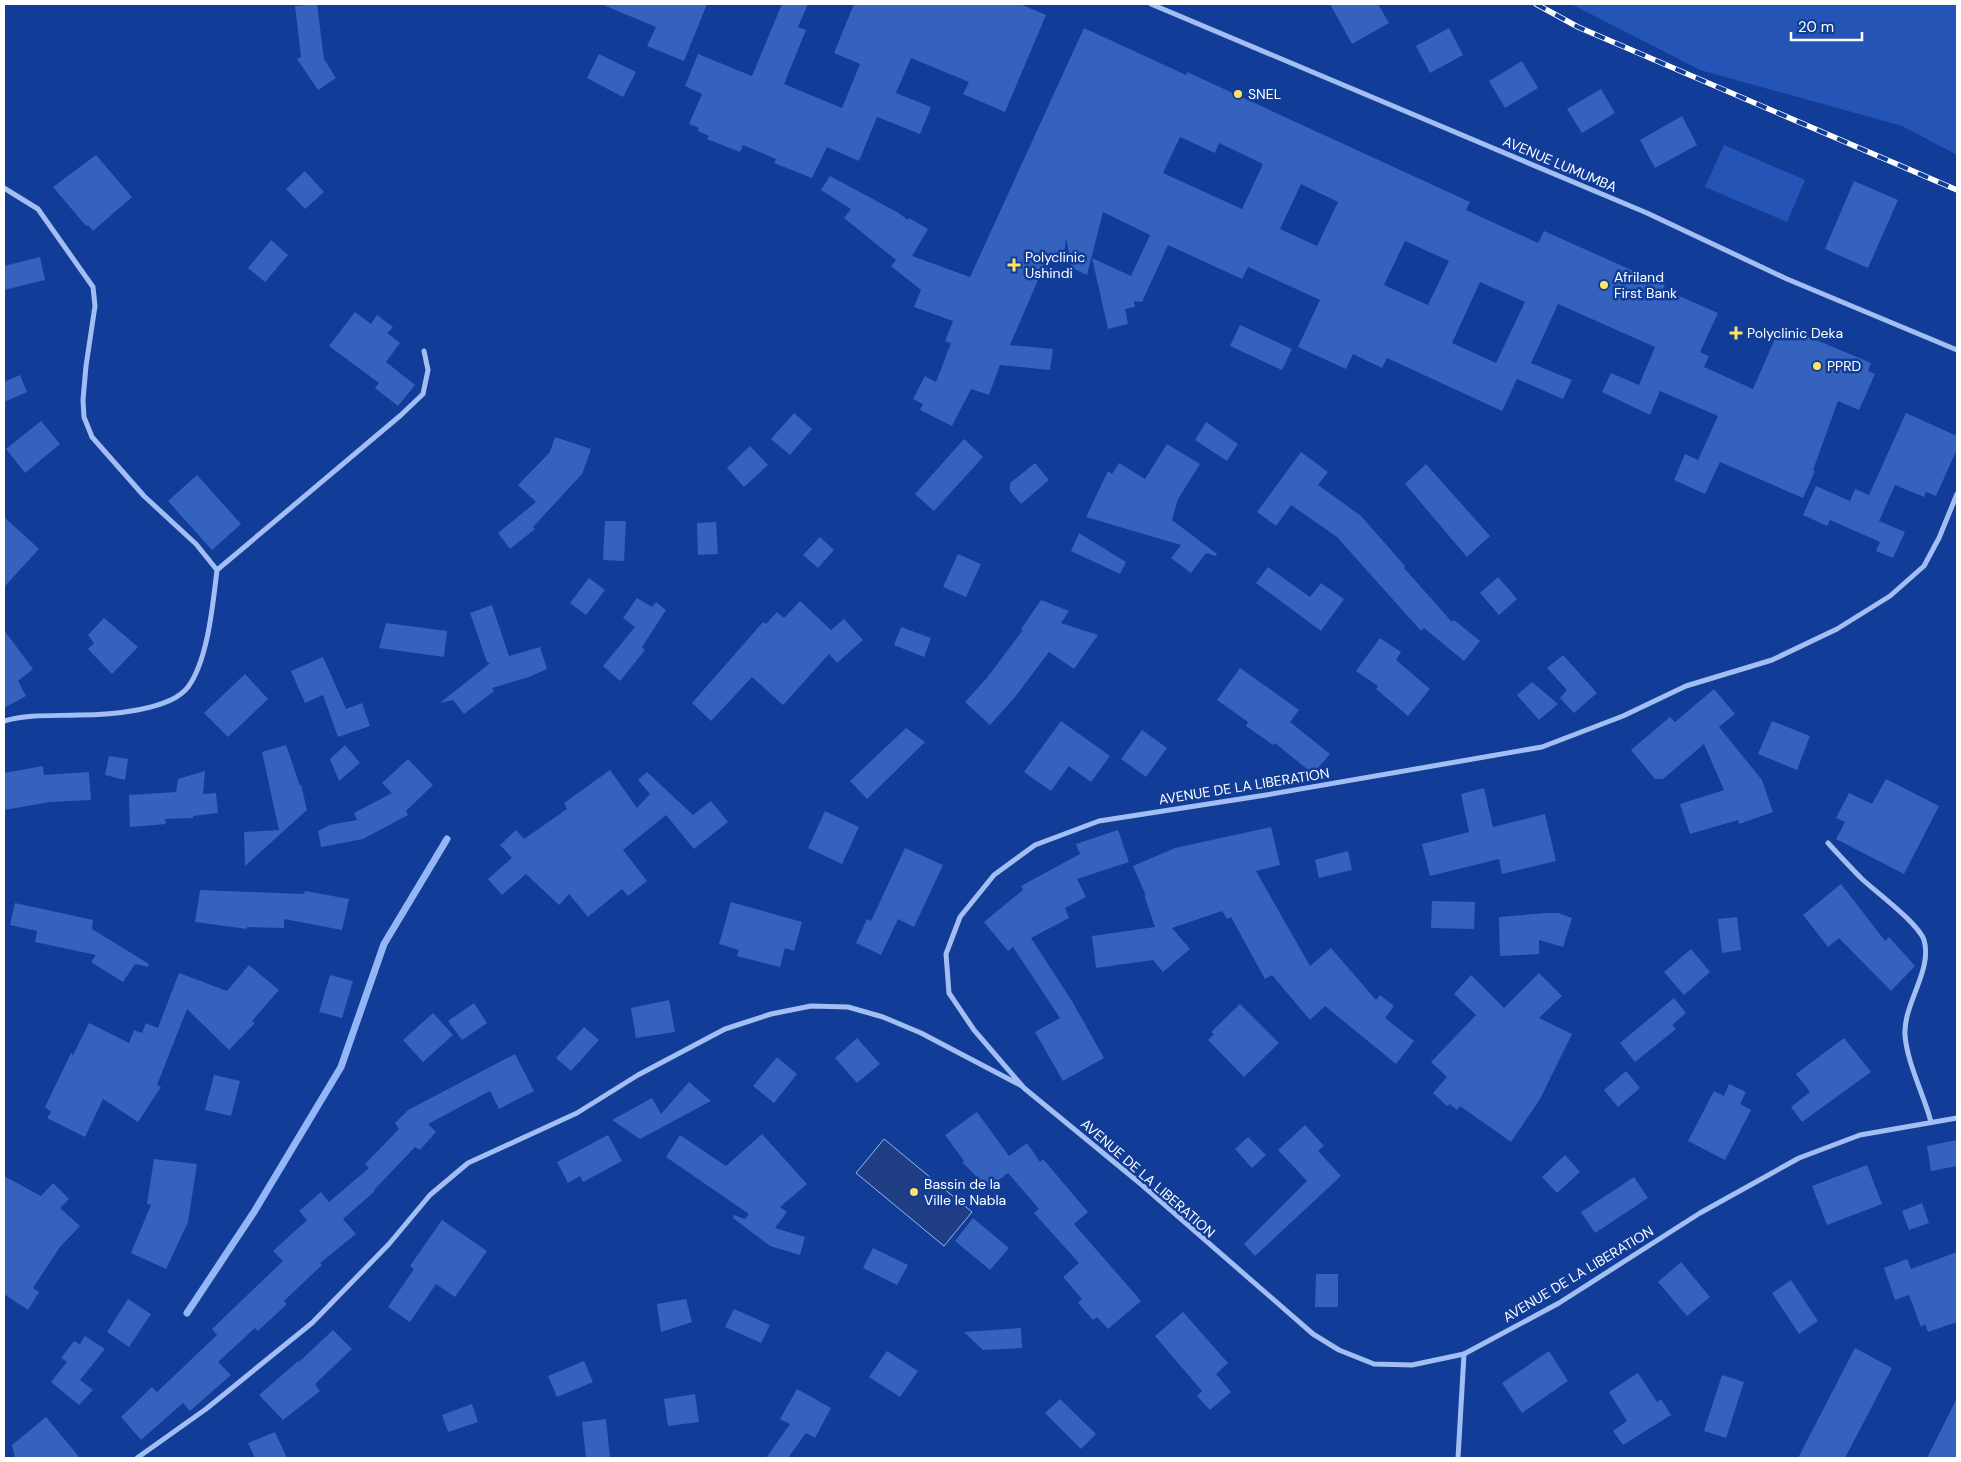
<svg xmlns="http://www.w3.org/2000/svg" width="1961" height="1462" font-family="'DM Sans',sans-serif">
<rect width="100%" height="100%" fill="#113c97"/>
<!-- green -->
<g fill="#2455b6">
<polygon points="1571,4 1957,4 1957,155 1902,126 1700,70"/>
<polygon points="1724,145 1805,180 1787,222 1705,187"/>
</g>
<!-- water -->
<polygon fill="#1f3e83" stroke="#94b6f7" points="884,1139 972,1212 944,1246 856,1173"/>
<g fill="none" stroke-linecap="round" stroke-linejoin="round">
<!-- stream -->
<polyline stroke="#94b6f7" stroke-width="7" points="187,1313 254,1212 341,1067 384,944 447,839"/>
</g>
<!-- building -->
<g fill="#3562bd" fill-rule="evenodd">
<polygon points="317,4 324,59 336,78 318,90 297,59 301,57 295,6"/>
<polygon points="601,4 707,4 684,61 647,46 656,27"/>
<polygon points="782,4 808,4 798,27 806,30 784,84 842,108 860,64 834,53 854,4 1020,4 1046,15 1005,112 963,94 969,82 911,58 896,93 931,107 920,134 877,117 859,161 827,147 812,178 774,163 776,159 743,145 740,152 707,139 709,136 698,131 699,128 689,124 702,94 685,86 698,54 752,76"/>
<polygon points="1330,4 1378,4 1389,23 1352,44"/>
<path d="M1084,28L1186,75L1187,72L1470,202L1466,210L1538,243L1544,231L1665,285L1663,289L1718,313L1700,352L1709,356L1704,367L1753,389L1781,325L1871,363L1868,371L1875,374L1859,410L1838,401L1813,470L1815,471L1803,498L1720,462L1705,494L1674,480L1685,454L1698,460L1718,416L1660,391L1650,415L1602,392L1611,373L1639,385L1655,347L1558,304L1531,363L1572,380L1563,399L1517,379L1502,411L1387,358L1382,368L1353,354L1346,369L1298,347L1320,300L1248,267L1242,279L1168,245L1142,302L1134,301L1135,307L1125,309L1128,324L1108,329L1092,258L1131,276L1150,235L1103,212L1087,275L1072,268L1066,238L1063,264L1052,259L1044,275L1041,273L1010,345L1053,349L1050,370L1000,365L989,395L971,389L952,426L920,410L923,404L913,399L925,376L936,382L951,343L945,341L953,321L914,307L921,290L891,266L896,260L844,218L851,209L821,190L830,176L897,212L908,220L909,218L928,229L912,256L970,277ZM1180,137L1215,153L1219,143L1263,164L1242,209L1163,173ZM1301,184L1338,202L1317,246L1280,229ZM1405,241L1449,261L1428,305L1384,285ZM1480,282L1525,302L1496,363L1452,343Z"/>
<polygon points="1449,28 1463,55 1430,73 1416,46"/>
<polygon points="599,54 636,72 623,97 587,78"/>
<polygon points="1522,61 1538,88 1505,108 1489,81"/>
<polygon points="1601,89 1615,113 1582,133 1567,109"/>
<polygon points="1682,116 1697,145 1655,168 1640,140"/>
<polygon points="96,155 132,197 93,231 88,225 86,226 53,187"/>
<polygon points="305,171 324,192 305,209 286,189"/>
<polygon points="1854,181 1898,200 1868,268 1825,249"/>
<polygon points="271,240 288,255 265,282 248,268"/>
<polygon points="40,257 45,280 4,290 4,266"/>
<polygon points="355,312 371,324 377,315 393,327 387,333 400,343 386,362 415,385 398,406 375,388 379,383 329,346"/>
<polygon points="1240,325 1292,349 1282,370 1230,346"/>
<polygon points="20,375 27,392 4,402 4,382"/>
<polygon points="794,413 812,429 790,455 771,439"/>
<polygon points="1906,413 1957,436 1957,449 1936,496 1926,492 1924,497 1895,485 1879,521 1905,532 1893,558 1876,551 1880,542 1830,520 1827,526 1803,515 1816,486 1850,501 1855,489 1869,495"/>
<polygon points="41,421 60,444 25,473 6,449"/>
<polygon points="1206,422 1238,444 1227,461 1195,440"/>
<polygon points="555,437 591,449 582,474 533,527 535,529 510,549 498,533 536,502 518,485 550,452"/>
<polygon points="964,439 983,457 934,511 915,494"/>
<polygon points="1167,444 1200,464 1178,499 1172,520 1217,554 1216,556 1206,553 1191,573 1171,558 1181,545 1086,517 1108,471 1112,474 1119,463 1145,479"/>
<polygon points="750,446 768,465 744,487 727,468"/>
<polygon points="1301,452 1328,472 1318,485 1361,516 1405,566 1404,568 1452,622 1454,620 1480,641 1464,661 1424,628 1421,631 1337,537 1291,505 1276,526 1257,512"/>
<polygon points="1035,463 1049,480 1021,504 1010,491 1010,483"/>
<polygon points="1426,464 1490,536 1467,557 1405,484"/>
<polygon points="197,475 241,524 212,550 168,501"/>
<polygon points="4,517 39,549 4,587"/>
<polygon points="605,521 626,521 624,561 603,560"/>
<polygon points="716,522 718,554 698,555 697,523"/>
<polygon points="1079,533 1126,562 1120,574 1071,551"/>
<polygon points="820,537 834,550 818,568 803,555"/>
<polygon points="958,554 981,564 966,597 943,587"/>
<polygon points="1268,567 1310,597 1321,583 1344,599 1321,631 1256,583"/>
<polygon points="1498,577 1517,599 1499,615 1480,593"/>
<polygon points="589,578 605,590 586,615 570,603"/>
<polygon points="637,598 652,607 656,602 666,610 642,647 645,650 620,681 603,666 635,627 623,618"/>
<polygon points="1041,600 1069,611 1061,623 1098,635 1074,669 1049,652 1015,697 990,725 965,702 986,679 1023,630 1021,629"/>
<polygon points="800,601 831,630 844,619 863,640 837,663 829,654 783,705 752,677 711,721 692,703 763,622 766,624 777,612 784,618"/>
<polygon points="492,605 509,656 540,647 547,669 529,677 492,688 494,691 464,714 453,700 440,703 490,663 487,662 470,613"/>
<polygon points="104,618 138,647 112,674 88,649 94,643 88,635"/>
<polygon points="386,623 447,631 444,657 379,648"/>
<polygon points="901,627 931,638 924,657 894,645"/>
<polygon points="4,630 33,669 18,681 26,696 4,708"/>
<polygon points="1380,638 1401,652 1396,660 1430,689 1408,716 1376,689 1378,686 1356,671"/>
<polygon points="1563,655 1597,693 1574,713 1560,698 1567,690 1547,668"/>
<polygon points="323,657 346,709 362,703 370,726 338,737 323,695 305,703 291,671"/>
<polygon points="1240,668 1299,710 1290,722 1330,754 1313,774 1275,743 1273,745 1246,726 1248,722 1217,700"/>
<polygon points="245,674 268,699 228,737 204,713"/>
<polygon points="1532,682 1558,704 1539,720 1517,695"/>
<polygon points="1714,689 1735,714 1719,727 1762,780 1773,812 1739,824 1738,820 1690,834 1680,804 1724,790 1704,744 1663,779 1655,779 1631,750 1670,717 1675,722"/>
<polygon points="1061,721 1110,756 1091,782 1069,766 1051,791 1024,772"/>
<polygon points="1772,721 1810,736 1797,770 1758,754"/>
<polygon points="906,728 925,742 867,799 850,781"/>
<polygon points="1142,730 1167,748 1146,777 1121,759"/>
<polygon points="286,745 300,786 301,784 307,810 245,866 244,832 279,830 262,752"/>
<polygon points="345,745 360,763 339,781 330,759"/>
<polygon points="109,756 128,759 125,780 105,775"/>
<polygon points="408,759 433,785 406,811 408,815 363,839 321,847 318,831 329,825 357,820 354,813 392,793 382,783"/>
<polygon points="43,766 44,775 89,772 91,800 50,802 4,810 4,773"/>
<polygon points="610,770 637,808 650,794 638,780 647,772 693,815 711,801 728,822 694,849 666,815 623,850 647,881 628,896 622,889 588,917 569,894 559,905 526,874 502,895 488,879 512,858 500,845 516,830 524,839 567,809 564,803"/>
<polygon points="205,771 203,794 216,793 218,813 193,816 193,818 165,819 166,824 130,827 129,795 176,792 178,779"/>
<polygon points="1886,779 1939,806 1904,874 1836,839 1845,822 1836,818 1849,793 1872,804"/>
<polygon points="1484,788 1493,827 1545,814 1556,861 1502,874 1499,859 1430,876 1422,844 1469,832 1461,794"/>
<polygon points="825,811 859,827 842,864 808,848"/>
<polygon points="1271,827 1280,865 1256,871 1310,966 1331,948 1376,1000 1380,995 1394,1006 1385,1018 1414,1041 1396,1064 1325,1006 1310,1020 1272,975 1265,979 1231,917 1227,919 1222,911 1172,928 1190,949 1163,972 1153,960 1096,968 1092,936 1155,927 1144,895 1146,896 1133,866 1175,848"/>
<polygon points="1118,830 1129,862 1077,879 1086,897 1065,908 1069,918 1031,938 1072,1001 1104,1058 1063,1081 1035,1032 1060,1018 1013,947 1008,951 984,922 1023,890 1021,886 1080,854 1076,844"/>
<polygon points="905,848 943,865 914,927 898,919 881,955 856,943 867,919 871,921"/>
<polygon points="1348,851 1352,870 1319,878 1315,860"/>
<polygon points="1841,884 1885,941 1889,937 1915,966 1891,991 1839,938 1828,947 1803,915"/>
<polygon points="200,890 304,894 305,891 349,899 342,930 284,919 284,928 247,927 247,929 195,922"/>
<polygon points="1432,901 1475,902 1474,929 1431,928"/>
<polygon points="731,902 802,922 794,951 785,948 780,967 737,956 739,950 719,944"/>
<polygon points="15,903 93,920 92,929 149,964 148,967 135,964 123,982 91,962 96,955 35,942 37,931 10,925"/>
<polygon points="1546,913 1558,913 1572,918 1563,947 1539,940 1539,954 1500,956 1499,917"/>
<polygon points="1737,917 1741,950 1722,953 1718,919"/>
<polygon points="1691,949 1710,972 1684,995 1664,972"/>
<polygon points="249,965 279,990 252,1021 255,1023 229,1050 187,1009 157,1085 161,1087 138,1122 103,1099 85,1137 47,1118 51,1112 45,1107 71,1053 73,1055 89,1023 129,1043 134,1030 142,1033 146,1023 158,1028 179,973 227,991"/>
<polygon points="1539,973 1562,996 1539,1018 1572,1034 1540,1099 1511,1142 1460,1106 1457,1110 1450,1104 1447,1106 1433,1093 1447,1077 1431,1062 1476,1015 1454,994 1471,975 1504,1008"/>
<polygon points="330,975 353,981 342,1018 319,1012"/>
<polygon points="1674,998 1686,1013 1672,1025 1676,1029 1635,1062 1620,1043"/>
<polygon points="669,1000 675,1032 636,1038 631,1008"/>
<polygon points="474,1003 487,1023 462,1040 448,1021"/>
<polygon points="1240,1004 1279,1043 1244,1077 1208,1040 1214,1034 1211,1032"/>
<polygon points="433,1013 453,1035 423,1062 403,1040"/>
<polygon points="584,1027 599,1040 571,1071 556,1058"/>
<polygon points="857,1038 880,1064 857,1083 835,1058"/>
<polygon points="1844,1038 1871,1072 1802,1122 1791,1107 1810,1092 1796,1074"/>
<polygon points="515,1054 534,1091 499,1109 490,1091 428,1124 436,1132 420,1150 415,1147 374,1190 375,1191 343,1219 356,1234 320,1263 322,1265 284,1301 287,1304 258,1331 255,1328 218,1362 231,1375 190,1411 183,1403 141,1440 121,1417 152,1387 157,1392 217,1335 212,1329 283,1261 273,1251 307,1220 299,1211 321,1192 329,1202 369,1168 365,1164 399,1129 395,1123 408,1110"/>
<polygon points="777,1057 797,1074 774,1103 753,1086"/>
<polygon points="1626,1071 1640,1088 1618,1107 1604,1090"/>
<polygon points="214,1075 240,1081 231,1116 205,1110"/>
<polygon points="689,1082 711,1101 640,1139 612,1120 652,1098 661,1114"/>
<polygon points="1729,1084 1746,1092 1740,1104 1751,1110 1725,1160 1688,1141 1714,1091 1724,1096"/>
<polygon points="977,1112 1009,1156 1027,1143 1040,1162 1043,1159 1088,1212 1074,1224 1141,1301 1108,1329 1097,1317 1093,1320 1078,1303 1082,1299 1063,1277 1079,1263 1034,1213 1039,1209 1008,1173 988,1188 962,1162 964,1161 945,1135"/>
<polygon points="1305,1125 1324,1146 1318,1151 1341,1176 1255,1256 1244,1244 1307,1181 1278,1150"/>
<polygon points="762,1134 807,1184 780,1207 787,1212 775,1228 805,1237 800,1255 770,1246 733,1218 734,1215 745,1219 749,1214 666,1157 680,1135 726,1166"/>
<polygon points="608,1135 622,1161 583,1182 580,1176 568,1183 557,1162"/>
<polygon points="1248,1137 1266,1155 1252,1168 1235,1149"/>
<polygon points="1957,1140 1957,1166 1931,1171 1927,1146"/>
<polygon points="1565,1155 1580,1172 1557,1193 1542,1177"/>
<polygon points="154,1159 197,1164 188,1222 166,1269 131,1253 151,1205 147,1204"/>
<polygon points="1867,1165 1882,1204 1827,1225 1812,1186"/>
<polygon points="4,1176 41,1196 53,1183 69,1199 60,1208 80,1226 60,1247 33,1288 39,1292 28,1310 4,1294"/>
<polygon points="1634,1177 1648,1198 1595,1233 1581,1212"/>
<polygon points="1922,1203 1929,1223 1909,1230 1902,1211"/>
<polygon points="973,1218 1009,1248 990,1270 955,1241"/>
<polygon points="442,1220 487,1251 455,1297 436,1284 410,1322 388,1307 414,1269 410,1266"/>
<polygon points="873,1248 908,1265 897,1285 863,1268"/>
<polygon points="1957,1252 1957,1322 1928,1332 1925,1324 1921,1327 1909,1295 1895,1300 1884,1268 1907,1259 1911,1269"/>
<polygon points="1681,1262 1710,1297 1687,1316 1658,1282"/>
<polygon points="1316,1274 1338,1274 1338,1307 1315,1307"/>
<polygon points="1791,1280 1818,1321 1799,1334 1772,1293"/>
<polygon points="128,1299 151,1314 129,1347 107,1332"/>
<polygon points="686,1299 692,1322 661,1332 657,1304"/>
<polygon points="734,1309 770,1325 761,1343 725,1327"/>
<polygon points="1183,1312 1228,1363 1216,1374 1231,1392 1210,1410 1197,1396 1202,1391 1155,1336"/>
<polygon points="1021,1328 1022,1348 983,1350 964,1332"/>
<polygon points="333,1330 352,1349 315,1384 320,1391 283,1420 259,1395 298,1361 299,1362"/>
<polygon points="85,1336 105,1349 80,1380 93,1390 79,1405 51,1382 67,1362 61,1358 74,1341 80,1344"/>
<polygon points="1855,1348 1892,1368 1845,1458 1798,1458"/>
<polygon points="887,1351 918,1371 900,1397 869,1377"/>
<polygon points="1549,1351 1568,1381 1522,1413 1502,1383"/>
<polygon points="584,1361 593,1382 557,1397 548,1376"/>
<polygon points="1638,1373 1657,1402 1661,1399 1671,1415 1623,1445 1613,1431 1627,1421 1609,1392"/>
<polygon points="1722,1375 1744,1382 1726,1438 1704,1431"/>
<polygon points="797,1389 831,1408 815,1438 806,1433 788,1458 766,1458 790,1424 780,1419"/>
<polygon points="695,1394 699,1422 668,1426 664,1399"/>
<polygon points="1957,1398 1957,1458 1927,1458"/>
<polygon points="1060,1399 1096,1434 1081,1449 1045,1413"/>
<polygon points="472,1404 478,1422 448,1432 442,1415"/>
<polygon points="46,1417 80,1458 15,1458 12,1445"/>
<polygon points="606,1419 610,1458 586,1458 582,1422"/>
<polygon points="275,1432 287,1458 255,1458 248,1443"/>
</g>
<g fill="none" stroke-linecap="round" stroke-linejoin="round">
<!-- minor -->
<g stroke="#a2bef3" stroke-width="5">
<polyline points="1151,4 1647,213 1787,279 1957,350"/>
<path d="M4,188L38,209L93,287L95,306L86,366L83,400L84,417L92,437L144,496L196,544L217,570C213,603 208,660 188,687C170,711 107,715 79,715C54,716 29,714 4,721"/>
<polyline points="1957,494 1939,538 1924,566 1890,596 1837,629 1772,660 1686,686 1623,716 1542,747 1266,795 1099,821 1035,845 994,875 960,917 946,954 949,993 974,1030 1024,1088 1142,1185 1313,1334 1339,1350 1374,1364 1412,1365 1464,1354 1559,1303 1700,1213 1799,1158 1860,1135 1957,1118"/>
<polyline points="217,570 401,415 423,394 428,370 424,351"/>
<path d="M1828,843C1839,855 1850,867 1862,879C1876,892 1918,923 1924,940C1933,970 1903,1004 1905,1035C1907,1063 1924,1095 1931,1122"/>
<polyline points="137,1458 206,1409 312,1323 389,1244 430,1195 468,1163 577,1113 638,1075 725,1029 771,1014 811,1006 848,1007 883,1017 921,1033 1022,1086"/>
<polyline points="1458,1458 1464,1354"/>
</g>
<!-- rail casing -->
<g stroke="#fff" stroke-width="5.5">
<polyline id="rail" points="1536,4 1578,27 1957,190"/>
</g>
<!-- rail -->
<use href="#rail" stroke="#113c97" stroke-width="4" stroke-dasharray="11" stroke-linecap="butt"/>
</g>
<!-- markers -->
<g fill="#ffe464" stroke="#113c97" stroke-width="2">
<circle cx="1238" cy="94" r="5"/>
<path d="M1011.5 257.5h5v5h5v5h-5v5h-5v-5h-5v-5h5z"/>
<circle cx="1604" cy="285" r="5"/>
<path d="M1733.5 325.5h5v5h5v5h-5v5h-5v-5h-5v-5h5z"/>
<circle cx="1817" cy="366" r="5"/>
<circle cx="914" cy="1192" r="5"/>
</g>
<g text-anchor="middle" stroke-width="5" stroke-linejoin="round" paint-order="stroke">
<!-- poi labels -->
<g font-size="14" fill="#fff" stroke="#113c97" text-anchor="start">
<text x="1248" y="99">SNEL</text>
<text x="1025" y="262">Polyclinic<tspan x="1025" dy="16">Ushindi</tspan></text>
<text x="1614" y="282">Afriland<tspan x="1614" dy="16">First Bank</tspan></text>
<text x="1747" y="338">Polyclinic Deka</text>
<text x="1827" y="371">PPRD</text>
<text x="924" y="1189">Bassin de la<tspan x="924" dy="16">Ville le Nabla</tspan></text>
</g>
<!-- street labels -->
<g font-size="14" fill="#fff" stroke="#113c97">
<text transform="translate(1560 164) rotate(23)" y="5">AVENUE LUMUMBA</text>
<text transform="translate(1244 786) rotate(-9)" y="5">AVENUE DE LA LIBERATION</text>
<text transform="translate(1148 1178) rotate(41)" y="5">AVENUE DE LA LIBERATION</text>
<text transform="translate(1578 1274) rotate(-31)" y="5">AVENUE DE LA LIBERATION</text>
</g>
</g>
<!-- border -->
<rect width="1961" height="1462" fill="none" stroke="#ffffff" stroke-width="10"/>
<!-- scale -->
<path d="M1791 32v8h71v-8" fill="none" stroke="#ffffff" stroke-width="2.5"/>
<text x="1798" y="32" font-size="15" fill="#ffffff" stroke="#113c97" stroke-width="4" paint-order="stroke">20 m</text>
</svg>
